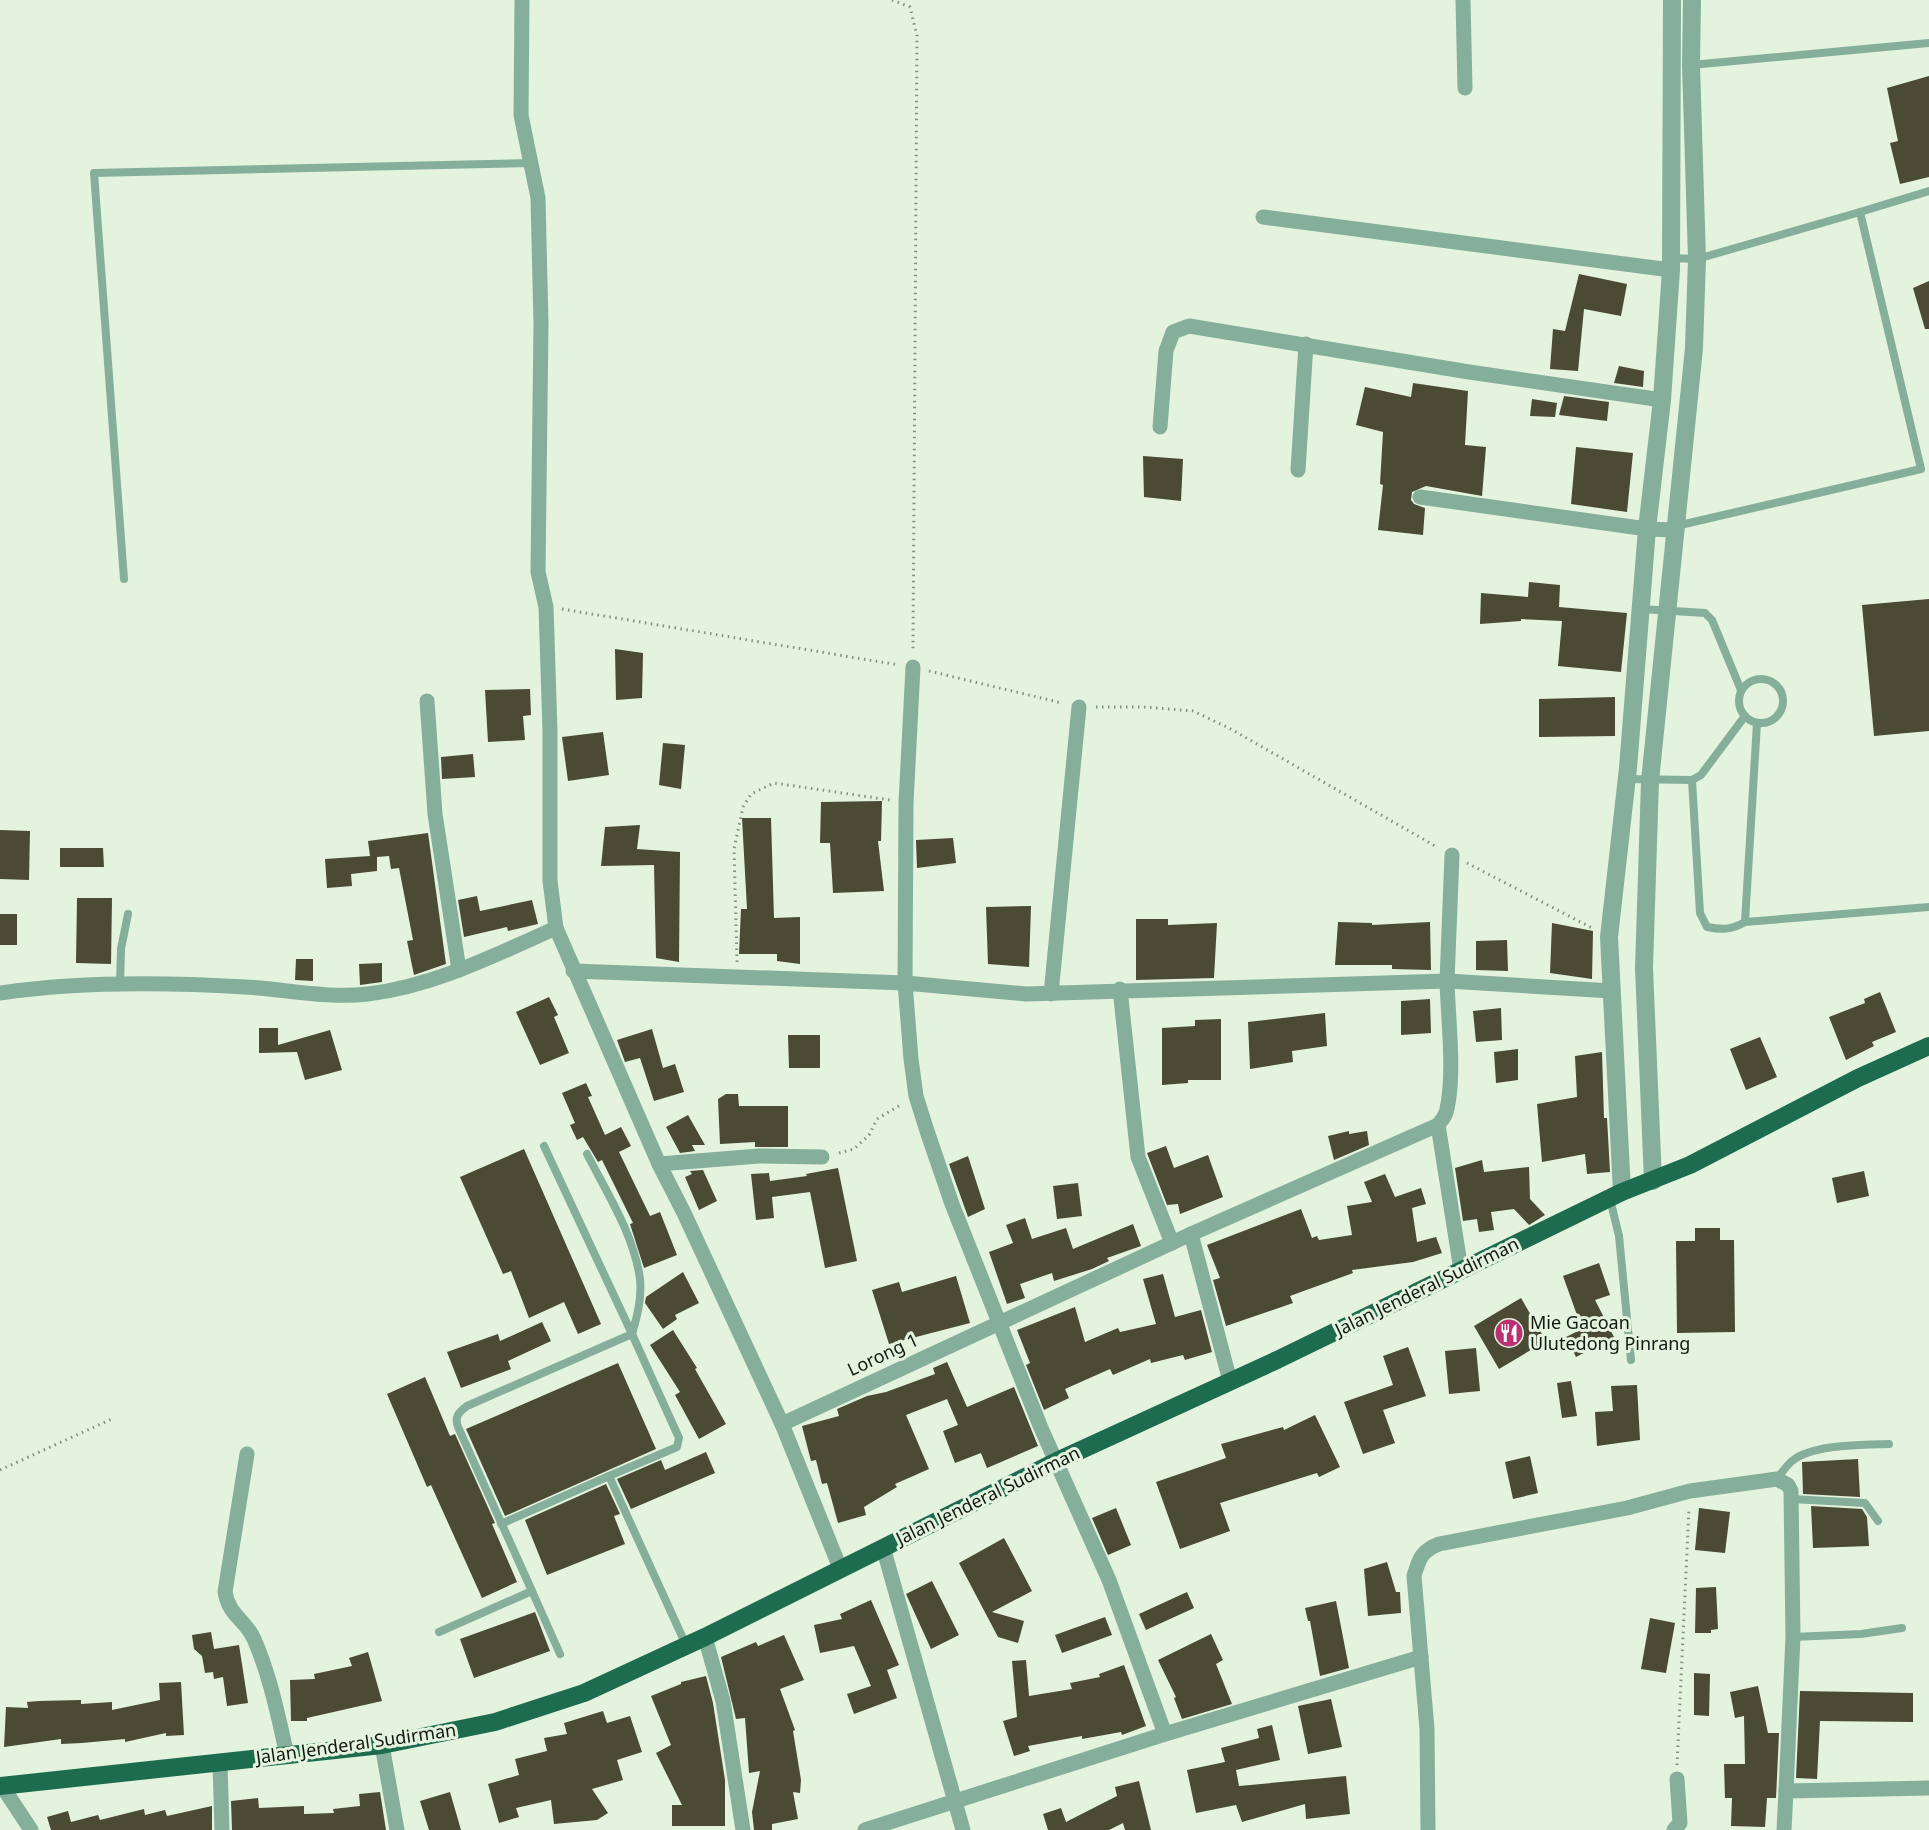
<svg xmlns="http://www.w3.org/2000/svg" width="1929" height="1830" font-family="'Noto Sans',sans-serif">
<rect width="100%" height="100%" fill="#e4f3dd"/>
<!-- building -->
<g fill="#4a4a35">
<polygon points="1929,76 1929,177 1900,184 1890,143 1898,141 1887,88"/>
<polygon points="1579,274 1627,284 1621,316 1584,309 1578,371 1550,369 1553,329 1565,331"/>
<polygon points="1929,281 1929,329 1925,329 1913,288"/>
<polygon points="1619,366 1644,371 1643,387 1614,383"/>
<polygon points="1413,383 1468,391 1465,445 1486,447 1482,496 1426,486 1412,492 1411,500 1414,504 1425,508 1423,535 1378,530 1383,485 1380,484 1383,432 1356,425 1365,387 1411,397"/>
<polygon points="1564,396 1609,402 1607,421 1559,415"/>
<polygon points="1532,399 1557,403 1555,417 1530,416"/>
<polygon points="1576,447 1633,453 1627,512 1571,504"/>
<polygon points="1143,456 1183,459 1181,501 1144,497"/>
<polygon points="1529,582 1560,585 1559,607 1627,613 1621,672 1558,666 1562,621 1521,619 1521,621 1480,624 1481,593 1528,597"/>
<polygon points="1929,599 1929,731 1874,736 1862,605"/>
<polygon points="615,649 643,653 642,698 616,700"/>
<polygon points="530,689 531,715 523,716 525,740 488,742 485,690"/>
<polygon points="1615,697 1615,736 1539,737 1539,699"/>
<polygon points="603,732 609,775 568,781 562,737"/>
<polygon points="663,743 685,745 681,789 659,785"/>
<polygon points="473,754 475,777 442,779 441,757"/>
<polygon points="882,801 881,841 878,841 884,891 833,893 830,843 820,843 821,802"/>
<polygon points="742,818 771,818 774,918 800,917 800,964 777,961 777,954 739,954 741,909 747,909"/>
<polygon points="640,825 637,849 680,852 679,962 656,958 654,865 601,866 605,827"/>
<polygon points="0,830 30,831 29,880 0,879"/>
<polygon points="428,833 446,964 414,975 407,941 413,940 399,868 391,869 389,856 377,857 377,871 351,874 352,886 327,888 325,859 370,856 368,841"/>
<polygon points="953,838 956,863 917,868 916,840"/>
<polygon points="60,848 103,848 104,867 60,867"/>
<polygon points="477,896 480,911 532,900 538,924 508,931 507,927 464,937 458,900"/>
<polygon points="77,898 112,898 111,964 76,963"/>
<polygon points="1031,906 1029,967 988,964 986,907"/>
<rect x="0" y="914" width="17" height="31"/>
<polygon points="1136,919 1168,919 1168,925 1217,923 1214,978 1136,980"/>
<polygon points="1338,922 1372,923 1372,925 1430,922 1431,970 1392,969 1392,965 1335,965"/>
<polygon points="1552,923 1593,931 1592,979 1550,973"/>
<polygon points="1507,940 1508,971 1476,970 1476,941"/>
<polygon points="296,959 313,959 313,981 295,980"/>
<polygon points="382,963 382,982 360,985 359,964"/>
<polygon points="1880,992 1896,1032 1872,1042 1874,1046 1846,1060 1829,1017 1865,1003 1864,999"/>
<polygon points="549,997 558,1015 554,1017 569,1053 540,1065 516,1012"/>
<polygon points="1430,999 1431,1033 1401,1035 1401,1001"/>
<polygon points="1501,1008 1502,1040 1476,1042 1473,1011"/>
<polygon points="1325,1013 1327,1046 1292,1051 1293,1062 1250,1069 1248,1022"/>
<polygon points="1221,1019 1221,1080 1188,1080 1188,1083 1162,1085 1162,1028 1195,1026 1195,1020"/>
<polygon points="259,1028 278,1028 278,1045 330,1030 342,1070 305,1080 297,1052 259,1053"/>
<polygon points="652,1029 663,1068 675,1064 684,1092 654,1101 640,1058 625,1062 617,1040"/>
<polygon points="788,1035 820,1035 820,1068 789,1068"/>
<polygon points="1760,1037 1777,1077 1746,1090 1730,1049"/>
<polygon points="1518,1049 1518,1080 1496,1083 1494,1052"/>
<polygon points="1602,1052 1604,1118 1607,1118 1610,1172 1587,1174 1585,1154 1542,1162 1537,1104 1577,1097 1575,1056"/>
<polygon points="586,1083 592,1096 588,1097 605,1135 621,1127 631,1146 619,1152 650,1216 660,1212 677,1255 644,1268 630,1224 633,1223 602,1160 598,1162 583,1137 577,1140 570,1125 575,1123 562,1093"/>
<polygon points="726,1094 738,1094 739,1106 788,1106 788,1147 755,1147 755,1142 720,1144 718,1099"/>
<polygon points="688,1115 705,1145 692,1145 695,1151 680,1153 666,1127"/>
<polygon points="1349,1131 1349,1134 1367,1131 1369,1145 1334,1160 1328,1136"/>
<polygon points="1166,1146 1174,1168 1208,1155 1223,1197 1180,1214 1178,1204 1167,1205 1147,1153"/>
<polygon points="524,1149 601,1324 578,1334 564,1302 529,1318 511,1271 503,1274 460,1177"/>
<polygon points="968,1156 985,1209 968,1217 949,1164"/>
<polygon points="1482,1160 1484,1172 1529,1167 1530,1199 1545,1215 1529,1225 1514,1209 1491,1212 1494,1230 1479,1232 1477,1219 1463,1221 1455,1168"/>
<polygon points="838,1168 857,1261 825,1268 810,1192 772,1197 774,1218 756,1220 751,1174 769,1173 770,1181 807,1176 806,1174"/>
<polygon points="703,1170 717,1201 699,1210 685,1177 692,1174 690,1171"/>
<polygon points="1864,1171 1869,1196 1837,1203 1832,1178"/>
<polygon points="1385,1174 1395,1197 1421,1188 1426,1204 1412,1208 1417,1242 1436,1237 1442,1253 1413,1262 1352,1270 1353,1273 1290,1296 1293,1303 1226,1326 1213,1280 1220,1278 1207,1245 1301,1209 1312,1238 1317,1236 1319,1240 1352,1235 1347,1206 1372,1202 1364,1182"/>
<polygon points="1078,1183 1082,1216 1057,1219 1053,1186"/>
<polygon points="1025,1218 1032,1239 1066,1228 1073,1249 1133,1224 1141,1246 1107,1258 1109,1261 1092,1269 1054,1281 1052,1273 1020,1284 1025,1298 1007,1304 989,1252 1013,1243 1006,1225"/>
<polygon points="1695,1228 1720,1228 1720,1240 1734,1240 1735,1332 1677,1333 1676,1241 1695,1241"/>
<polygon points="1599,1263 1610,1295 1595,1300 1614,1337 1576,1357 1566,1337 1582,1329 1563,1276"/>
<polygon points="683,1272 699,1303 675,1315 677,1319 663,1329 645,1303 646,1297"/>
<polygon points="1163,1274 1175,1317 1201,1310 1212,1352 1185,1360 1183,1355 1151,1363 1150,1359 1113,1375 1110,1369 1065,1389 1069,1398 1044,1410 1026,1365 1030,1363 1017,1330 1075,1307 1085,1342 1118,1328 1120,1332 1156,1324 1143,1279"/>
<polygon points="956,1276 970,1323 889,1344 872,1290 899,1282 902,1292"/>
<polygon points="1521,1298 1546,1341 1499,1369 1474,1326"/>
<polygon points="542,1322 551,1341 508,1361 511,1369 461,1388 447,1352 498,1334 500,1341"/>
<polygon points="673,1330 697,1368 695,1369 726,1424 699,1439 675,1395 680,1392 650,1345"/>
<polygon points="1408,1347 1426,1396 1383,1410 1395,1443 1363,1454 1344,1402 1393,1385 1383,1356"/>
<polygon points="1476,1348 1480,1391 1449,1394 1445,1351"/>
<polygon points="947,1362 967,1407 1014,1387 1038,1446 987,1468 981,1453 955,1463 943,1431 958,1425 947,1399 906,1415 929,1469 895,1484 897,1487 864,1507 866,1515 838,1523 827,1483 822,1484 816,1460 811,1461 802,1426 839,1416 837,1409 867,1396 886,1392 935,1374 933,1368"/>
<polygon points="618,1363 656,1449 505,1516 466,1429"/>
<polygon points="425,1377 450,1436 455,1434 495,1523 492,1524 517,1582 482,1598 431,1485 427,1487 387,1394"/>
<polygon points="1571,1381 1577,1416 1562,1418 1557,1383"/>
<polygon points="1637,1385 1640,1440 1597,1446 1595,1412 1613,1411 1611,1386"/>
<polygon points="1315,1415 1340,1467 1319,1477 1317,1473 1220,1503 1230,1531 1180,1549 1156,1482 1226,1458 1221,1444 1283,1427 1284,1430"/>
<polygon points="706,1452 715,1473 631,1509 617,1479 661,1460 665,1470"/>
<polygon points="1530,1456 1538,1493 1513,1499 1505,1462"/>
<polygon points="1858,1459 1860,1497 1803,1494 1802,1462"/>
<polygon points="606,1484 620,1514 614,1516 625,1544 547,1575 525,1520"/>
<polygon points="1811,1506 1862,1509 1867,1517 1869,1546 1813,1548"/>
<polygon points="1116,1508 1131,1545 1108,1555 1092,1518"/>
<polygon points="1699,1508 1730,1512 1725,1553 1695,1550"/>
<polygon points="1004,1538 1032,1591 992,1612 1024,1621 1018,1643 998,1637 959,1563"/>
<polygon points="1387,1562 1396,1592 1400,1592 1401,1613 1368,1616 1364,1569"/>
<polygon points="932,1581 959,1635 931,1649 906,1594"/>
<polygon points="1716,1587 1718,1629 1711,1630 1711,1633 1695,1633 1696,1588"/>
<polygon points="1187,1592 1194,1608 1146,1630 1139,1614"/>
<polygon points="871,1600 899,1665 887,1670 897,1698 854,1714 847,1694 871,1686 854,1646 820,1653 814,1625 842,1619 840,1614"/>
<polygon points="1336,1601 1349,1668 1320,1676 1310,1621 1308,1621 1305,1608"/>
<polygon points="535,1612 550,1651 474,1678 460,1639"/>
<polygon points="1105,1617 1112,1635 1062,1653 1055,1635"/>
<polygon points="1650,1618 1675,1623 1666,1673 1641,1669"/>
<polygon points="211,1632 214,1649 239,1645 248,1703 227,1706 223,1677 214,1679 213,1672 205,1673 202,1656 194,1649 192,1635"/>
<polygon points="1211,1634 1223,1660 1216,1664 1232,1704 1182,1719 1174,1698 1176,1697 1158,1660"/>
<polygon points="784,1635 804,1680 780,1689 795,1730 793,1731 801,1780 800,1793 793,1792 798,1819 772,1824 772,1830 754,1830 752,1812 760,1771 749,1773 745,1718 736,1719 721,1657 756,1642 758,1646"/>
<polygon points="368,1652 382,1701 307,1718 307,1721 291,1721 290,1680 315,1679 314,1674 352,1666 349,1658"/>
<polygon points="1026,1660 1029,1696 1072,1689 1070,1683 1100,1677 1099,1674 1124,1665 1146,1726 1122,1735 1121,1732 1082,1739 1082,1736 1028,1746 1030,1751 1014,1756 1003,1721 1017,1717 1012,1661"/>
<polygon points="1694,1673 1710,1674 1709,1716 1694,1715"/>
<polygon points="706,1676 713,1703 725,1780 725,1826 672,1826 672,1805 682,1805 656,1753 671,1745 651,1696 681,1684 681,1682"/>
<polygon points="181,1682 184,1735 166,1736 166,1733 125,1742 125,1739 82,1743 61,1744 61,1739 4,1747 6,1707 28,1708 27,1702 39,1701 81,1700 81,1704 112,1702 112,1710 160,1700 159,1683"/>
<polygon points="1758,1686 1768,1733 1779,1733 1776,1798 1767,1798 1765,1827 1731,1826 1732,1798 1725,1798 1724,1764 1745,1764 1744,1716 1735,1718 1730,1692"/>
<polygon points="1800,1691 1913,1693 1913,1722 1820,1721 1817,1779 1796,1778"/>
<polygon points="1331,1699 1342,1747 1308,1754 1298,1706"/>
<polygon points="603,1711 607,1723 630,1716 642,1752 617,1760 623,1780 592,1789 608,1813 597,1820 554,1824 551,1800 516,1808 519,1817 499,1823 488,1784 519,1775 515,1759 547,1751 544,1738 567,1734 564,1723"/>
<polygon points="1272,1725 1280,1760 1236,1770 1239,1786 1346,1776 1350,1814 1306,1819 1305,1804 1242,1822 1236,1805 1196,1813 1187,1770 1225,1762 1221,1748 1259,1738 1257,1729"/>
<polygon points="1139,1781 1151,1830 1125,1830 1123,1823 1109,1830 1048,1830 1043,1814 1061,1808 1066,1822 1117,1796 1115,1787"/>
<polygon points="380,1792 386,1830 232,1830 231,1801 258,1798 259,1808 304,1806 304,1814 334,1813 333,1809 360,1806 359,1794"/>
<polygon points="450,1792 461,1830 429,1830 420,1801"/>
<polygon points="212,1806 212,1830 51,1830 47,1817 68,1811 71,1822 98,1815 100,1820 144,1809 145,1815 165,1810 167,1816"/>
</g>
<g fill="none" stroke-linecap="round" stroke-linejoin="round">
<!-- path -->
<g stroke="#848f80" stroke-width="3" stroke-dasharray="1.5 4.5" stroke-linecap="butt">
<polyline points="892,0 910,7 917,36 913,651"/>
<polyline points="562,609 899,665"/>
<polyline points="929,671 1062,703"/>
<polyline points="1096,707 1144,707 1193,711 1229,728 1437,847"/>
<polyline points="1467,863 1592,928"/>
<polyline points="737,962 734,849 743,807 751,794 774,783 890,800"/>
<polyline points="839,1153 854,1149 869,1135 877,1119 902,1104"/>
<polyline points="0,1470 114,1418"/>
<polyline points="1677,1765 1689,1508"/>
</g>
<!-- service -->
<g stroke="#85af9b" stroke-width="8">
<polyline points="1691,65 1929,43"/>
<polyline points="1860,212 1929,191"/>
<polyline points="1671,258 1697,259 1860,212 1921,469 1676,526"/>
<polyline points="124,579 94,173 531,163"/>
<polyline points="1641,609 1705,613 1712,620 1741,690"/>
<circle cx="1761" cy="701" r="22"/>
<polyline points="1627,779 1692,780 1701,775 1745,716"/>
<path d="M1692,780L1700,913L1707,927C1722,930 1731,930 1745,922L1757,723"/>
<polyline points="1745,922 1929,907"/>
<polyline points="120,985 121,949 128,914"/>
<polyline points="544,1146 632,1334"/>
<path d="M587,1154C607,1193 634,1235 640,1279C642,1298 637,1317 632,1334"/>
<polyline points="1610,1199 1619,1236 1631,1360"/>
<path d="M1777,1479C1781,1474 1786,1466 1792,1461C1813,1444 1863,1445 1889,1444"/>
<polyline points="1791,1499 1865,1503 1878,1521"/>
<polyline points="501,1524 609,1476"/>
<polyline points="532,1591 560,1654"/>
<path d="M439,1632L532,1591L458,1427C454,1417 459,1412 467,1406L632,1334L679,1438L677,1447L609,1476L686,1645"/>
<polyline points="1793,1637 1861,1634 1902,1628"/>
</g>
<!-- minor -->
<g stroke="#85af9b" stroke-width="15">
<polyline points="522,0 521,115 538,198 541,324 538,572 546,607 550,731 550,881 556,928 659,1164 684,1213 782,1424 840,1568"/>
<polyline points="1463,0 1465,88"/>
<polyline points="1263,217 1671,270"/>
<polyline points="1160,427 1166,351 1173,332 1189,326 1469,372 1662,400"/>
<polyline points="1298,470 1306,344"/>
<polyline points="1420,497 1647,529 1674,530"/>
<polyline points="427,701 435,814 459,970"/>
<polyline points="573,971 905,983 906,803 913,667"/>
<polyline points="1120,989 1138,1157 1172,1243"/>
<path d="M0,993C81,981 164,982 245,987C285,989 328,999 368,994C434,986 495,955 556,928"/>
<polyline points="1051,994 1079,707"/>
<polyline points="1438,1125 1461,1270"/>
<polyline points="659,1164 759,1156 822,1157"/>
<polyline points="1191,1234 1230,1381"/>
<path d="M782,1424L1191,1234L1438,1125C1442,1120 1446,1116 1447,1109C1455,1073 1448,1019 1447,981L1612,991"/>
<path d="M247,1454L225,1592C229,1616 245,1619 254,1639C270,1675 278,1716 287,1755"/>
<polyline points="883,1547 963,1830"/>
<polyline points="705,1637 723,1701 743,1830"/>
<polyline points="1165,1734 1109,1580 1041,1428 952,1204 927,1131 916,1096 911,1059 905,983 1026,994 1447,981 1452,855"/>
<polyline points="382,1745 397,1830"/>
<polyline points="220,1763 222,1830"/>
<polyline points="2,1786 31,1830"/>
<polyline points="865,1830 1165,1734 1421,1657"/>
<path d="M1428,1830L1427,1729L1414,1576C1419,1559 1421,1551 1439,1544L1627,1508L1690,1491L1777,1479L1788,1485L1791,1491L1793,1637L1786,1791"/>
<polyline points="1674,1830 1680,1823 1677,1779"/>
<polyline points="1784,1830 1786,1791 1929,1788"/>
</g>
<!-- tertiary -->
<g stroke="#85af9b" stroke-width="18">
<polyline points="1653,1181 1644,968 1650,781 1694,348 1697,259 1691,65 1692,0"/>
<polyline points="1622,1192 1609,937 1628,768 1647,529 1662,400 1671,270 1672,0"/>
</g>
<!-- trunk -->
<polyline stroke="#1e6c4f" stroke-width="18" points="0,1786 382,1745 495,1722 584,1693 705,1637 1057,1461 1277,1360 1622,1192 1690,1165 1858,1078 1929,1046"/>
</g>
<!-- icons -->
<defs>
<g id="restaurant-disc" transform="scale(1.5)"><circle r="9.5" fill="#b93171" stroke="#e4f3dd"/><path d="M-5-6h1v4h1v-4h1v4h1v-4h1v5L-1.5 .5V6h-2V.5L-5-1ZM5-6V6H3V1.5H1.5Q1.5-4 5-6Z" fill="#fff"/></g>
</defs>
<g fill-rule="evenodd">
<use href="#restaurant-disc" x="1509" y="1333"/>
</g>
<g text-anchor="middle" stroke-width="6" stroke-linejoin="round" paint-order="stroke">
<!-- street labels -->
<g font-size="18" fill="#121810" stroke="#e4f3dd">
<text transform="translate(1427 1287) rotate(-26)" y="6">Jalan Jenderal Sudirman</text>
<text transform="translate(883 1355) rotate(-25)" y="6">Lorong 1</text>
<text transform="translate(988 1496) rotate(-26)" y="6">Jalan Jenderal Sudirman</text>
<text transform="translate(356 1744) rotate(-8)" y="6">Jalan Jenderal Sudirman</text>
</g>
<!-- poi labels -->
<g font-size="18" fill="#121810" stroke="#e4f3dd" text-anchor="start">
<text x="1530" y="1329">Mie Gacoan<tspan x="1530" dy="21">Ulutedong Pinrang</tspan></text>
</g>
</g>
</svg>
